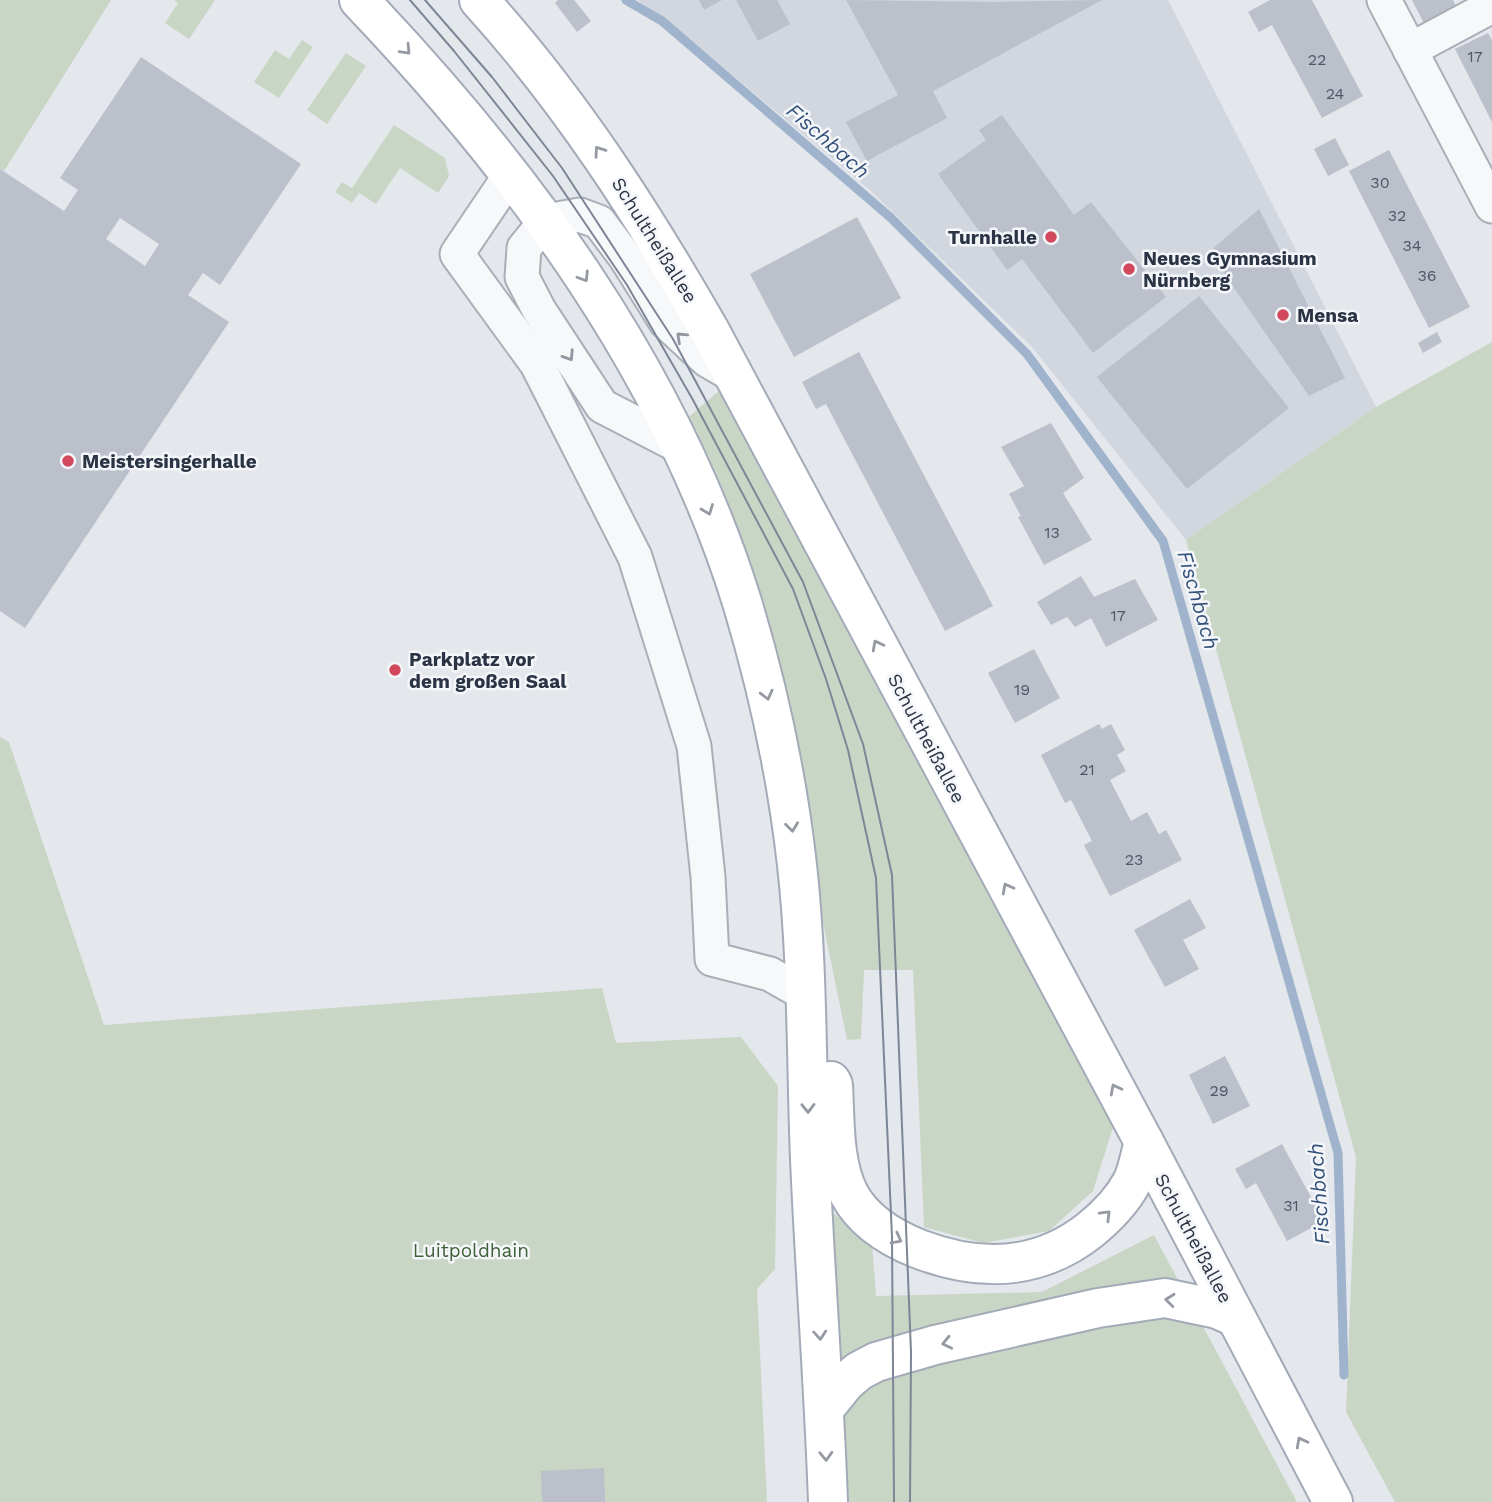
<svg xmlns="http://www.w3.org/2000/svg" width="1492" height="1502" font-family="'Work Sans',sans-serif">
<rect width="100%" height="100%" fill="#e4e7ec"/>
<!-- built -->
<polygon fill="#d2d6de" points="637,0 1168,0 1376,407 1186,540 1032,347 872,192 673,25"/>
<!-- green -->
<g fill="#c9d6c5">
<polygon points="0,0 111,0 4,171 0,169"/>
<polygon points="174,0 215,0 189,39 165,23 178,3"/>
<polygon points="302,40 313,47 279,98 254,82 275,50 289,59"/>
<polygon points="346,53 366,66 327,124 307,110"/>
<polygon points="394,125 445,158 449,176 438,193 400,168 376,204 359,193 352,203 335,192 342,182 352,188"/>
<polygon points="1492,342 1492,1502 1395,1502 1346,1412 1356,1157 1186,540 1376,407"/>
<polygon points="721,389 1113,1127 1093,1191 1049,1231 983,1243 924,1227 913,970 864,970 861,1039 847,1040 806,840 684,421"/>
<polygon points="0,737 9,742 104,1025 602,988 616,1043 741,1037 778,1086 775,1269 757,1289 767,1502 0,1502"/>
<polygon points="823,1205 872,1244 876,1296 1042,1292 1154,1235 1297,1502 838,1502"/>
</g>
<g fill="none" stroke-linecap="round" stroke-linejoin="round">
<!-- stream -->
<polyline stroke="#9fb4cc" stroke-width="9" points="626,0 662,21 890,217 1027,354 1163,541 1338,1153 1344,1375"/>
</g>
<!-- building -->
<g fill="#bbc0ca" fill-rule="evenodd">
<polygon points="558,0 574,0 591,21 577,32 555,3"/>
<polygon points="699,0 722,0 704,10"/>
<polygon points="736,0 777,0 790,24 758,41"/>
<polygon points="846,0 994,2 1102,0 933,91 947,118 867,161 846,122 898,95"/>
<polygon points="1270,0 1312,0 1363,96 1322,118 1272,25 1259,32 1248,12"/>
<polygon points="1412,0 1453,0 1459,13 1427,29"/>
<polygon points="1488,33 1492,40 1492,122 1455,49"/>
<path d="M141,57L301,164L220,285L203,273L188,295L229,322L25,628L0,611V169L64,211L78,190L60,178ZM120,218L159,244L145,266L106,239Z"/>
<polygon points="1002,115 1074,215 1091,202 1166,297 1093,353 1022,259 1007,270 938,174 986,140 979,130"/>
<polygon points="1335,138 1349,165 1328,176 1314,149"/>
<polygon points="1389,150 1470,307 1429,328 1349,171"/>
<polygon points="1259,209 1345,378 1309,396 1209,252"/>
<polygon points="857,217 901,298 794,357 750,274"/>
<polygon points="1199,296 1289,408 1187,489 1097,377"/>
<polygon points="1437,332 1442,342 1423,353 1418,343"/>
<polygon points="859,352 993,606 945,631 826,404 816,409 802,382"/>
<polygon points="1051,423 1084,478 1063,493 1092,540 1044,565 1018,517 1021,516 1009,494 1024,486 1001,447"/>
<polygon points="1081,576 1094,597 1135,579 1158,620 1106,647 1091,618 1075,627 1067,617 1051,625 1037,602"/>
<polygon points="1034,649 1060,698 1015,723 988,673"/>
<polygon points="1099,724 1102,729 1111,724 1125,750 1117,755 1126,771 1110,780 1131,821 1147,812 1159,834 1166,830 1182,860 1110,896 1084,845 1092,841 1071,800 1065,803 1041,755"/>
<polygon points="1190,899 1206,928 1183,940 1199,969 1165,987 1134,930"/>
<polygon points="1225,1056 1250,1106 1213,1124 1189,1075"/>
<polygon points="1282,1144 1324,1221 1287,1241 1256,1183 1246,1189 1235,1169"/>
<polygon points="604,1468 605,1502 542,1502 541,1471"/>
</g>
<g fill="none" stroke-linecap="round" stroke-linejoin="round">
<!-- minor casing -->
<g stroke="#a9aeb7" stroke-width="37">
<g id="minor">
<polyline points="1384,0 1492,206"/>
<polyline points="1410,50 1492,6"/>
<polyline points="511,174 457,254 537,364 635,557 694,746 708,877 712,959 770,974 805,994"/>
<polyline points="681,447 602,406 539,310 522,277 524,248 546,221 580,215 599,222 626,258 666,322 707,360 736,377"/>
</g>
</g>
<!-- major casing -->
<g stroke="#a3abb8" stroke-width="42">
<g id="major">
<path d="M359,0C524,173 670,371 742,602C768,688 787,776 797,865C808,963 806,1061 810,1159C815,1274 824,1388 828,1502"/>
<path d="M479,0C570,100 643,214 710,331L1144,1142L1333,1502"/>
<path d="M831,1081L833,1085C835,1120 833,1162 849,1194C864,1222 891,1238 919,1249C979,1272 1038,1271 1090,1230C1106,1217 1122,1201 1132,1182C1138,1170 1140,1155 1144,1142"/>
<polyline points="824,1409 846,1382 859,1371 876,1362 935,1345 1098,1308 1165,1298 1217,1309 1235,1317"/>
</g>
</g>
<!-- minor -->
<use href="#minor" stroke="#f7f8fa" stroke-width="33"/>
<!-- major -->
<use href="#major" stroke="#fff" stroke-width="38"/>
<!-- tram -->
<g stroke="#7d8696" stroke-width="2">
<polyline points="410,0 454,51 553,176 627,285 693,400 793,589 826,679 848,750 876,878 892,1237 894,1502"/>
<polyline points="425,0 492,77 562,168 673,339 803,582 863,744 892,875 911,1352 910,1502"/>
</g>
</g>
<!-- one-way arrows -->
<defs><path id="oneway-chevron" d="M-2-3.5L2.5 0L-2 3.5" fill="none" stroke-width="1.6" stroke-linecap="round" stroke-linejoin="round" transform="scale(1.75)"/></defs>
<g stroke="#959aa2">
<use href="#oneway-chevron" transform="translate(406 50) rotate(47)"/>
<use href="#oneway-chevron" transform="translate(599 151) rotate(-125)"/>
<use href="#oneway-chevron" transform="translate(584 277) rotate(58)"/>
<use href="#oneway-chevron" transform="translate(708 510) rotate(69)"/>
<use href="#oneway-chevron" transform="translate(877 645) rotate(-118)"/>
<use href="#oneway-chevron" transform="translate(767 695) rotate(76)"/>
<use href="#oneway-chevron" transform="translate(792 827) rotate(83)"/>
<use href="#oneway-chevron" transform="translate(1007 888) rotate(-118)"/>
<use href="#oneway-chevron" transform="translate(1115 1089) rotate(-118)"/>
<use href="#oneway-chevron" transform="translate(808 1108) rotate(89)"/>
<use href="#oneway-chevron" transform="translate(1106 1215) rotate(-45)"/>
<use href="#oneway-chevron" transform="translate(897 1239) rotate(28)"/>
<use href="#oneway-chevron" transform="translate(1170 1300) rotate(-174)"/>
<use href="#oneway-chevron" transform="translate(820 1335) rotate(86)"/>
<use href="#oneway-chevron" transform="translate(947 1343) rotate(167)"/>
<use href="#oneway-chevron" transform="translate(1301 1442) rotate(-118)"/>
<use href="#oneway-chevron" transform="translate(826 1456) rotate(88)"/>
</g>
<g stroke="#9196a0">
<use href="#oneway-chevron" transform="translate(681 337) rotate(-137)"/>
<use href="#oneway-chevron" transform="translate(569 356) rotate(57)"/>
</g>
<!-- markers -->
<g fill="#d1495b" stroke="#f4f6f9" stroke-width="2.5">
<circle cx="1051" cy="237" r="7"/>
<circle cx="1129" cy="269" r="7"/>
<circle cx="1283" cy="315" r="7"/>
<circle cx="68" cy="461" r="7"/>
<circle cx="395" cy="670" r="7"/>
</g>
<g text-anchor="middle" stroke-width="5" stroke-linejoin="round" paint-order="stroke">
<!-- number labels -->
<g font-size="16" fill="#4f5766">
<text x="1475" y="62">17</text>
<text x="1317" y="65">22</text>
<text x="1335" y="99">24</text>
<text x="1380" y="188">30</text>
<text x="1397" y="221">32</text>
<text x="1412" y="251">34</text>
<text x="1427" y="281">36</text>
<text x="1052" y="538">13</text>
<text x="1118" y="621">17</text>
<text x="1022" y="695">19</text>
<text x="1087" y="775">21</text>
<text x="1134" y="865">23</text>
<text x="1219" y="1096">29</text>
<text x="1291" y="1211">31</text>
</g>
<!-- poi labels -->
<g font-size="19" font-weight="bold" fill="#2b3445" stroke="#f4f6f9" text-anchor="start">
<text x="1037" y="244" text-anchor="end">Turnhalle</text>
<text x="1143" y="265">Neues Gymnasium<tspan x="1143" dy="22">Nürnberg</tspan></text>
<text x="1297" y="322">Mensa</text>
<text x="82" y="468">Meistersingerhalle</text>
<text x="409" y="666">Parkplatz vor<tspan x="409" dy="22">dem großen Saal</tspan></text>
</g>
<!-- street labels -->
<g font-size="19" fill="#2b3445" stroke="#f4f6f9">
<text transform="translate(655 240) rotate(58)" y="7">Schultheißallee</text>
<text transform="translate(927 738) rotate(62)" y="7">Schultheißallee</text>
<text transform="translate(1194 1238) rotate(62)" y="7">Schultheißallee</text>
</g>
<!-- park labels -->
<g font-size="19" fill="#3f6138" stroke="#f4f6f9">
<text x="471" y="1257">Luitpoldhain</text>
</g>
<!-- water labels -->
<g font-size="21" font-style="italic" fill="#34527a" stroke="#f4f6f9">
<text transform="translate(828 141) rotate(41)" y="7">Fischbach</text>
<text transform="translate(1198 600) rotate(74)" y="7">Fischbach</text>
<text transform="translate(1319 1194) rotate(-94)" y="7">Fischbach</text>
</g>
</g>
</svg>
